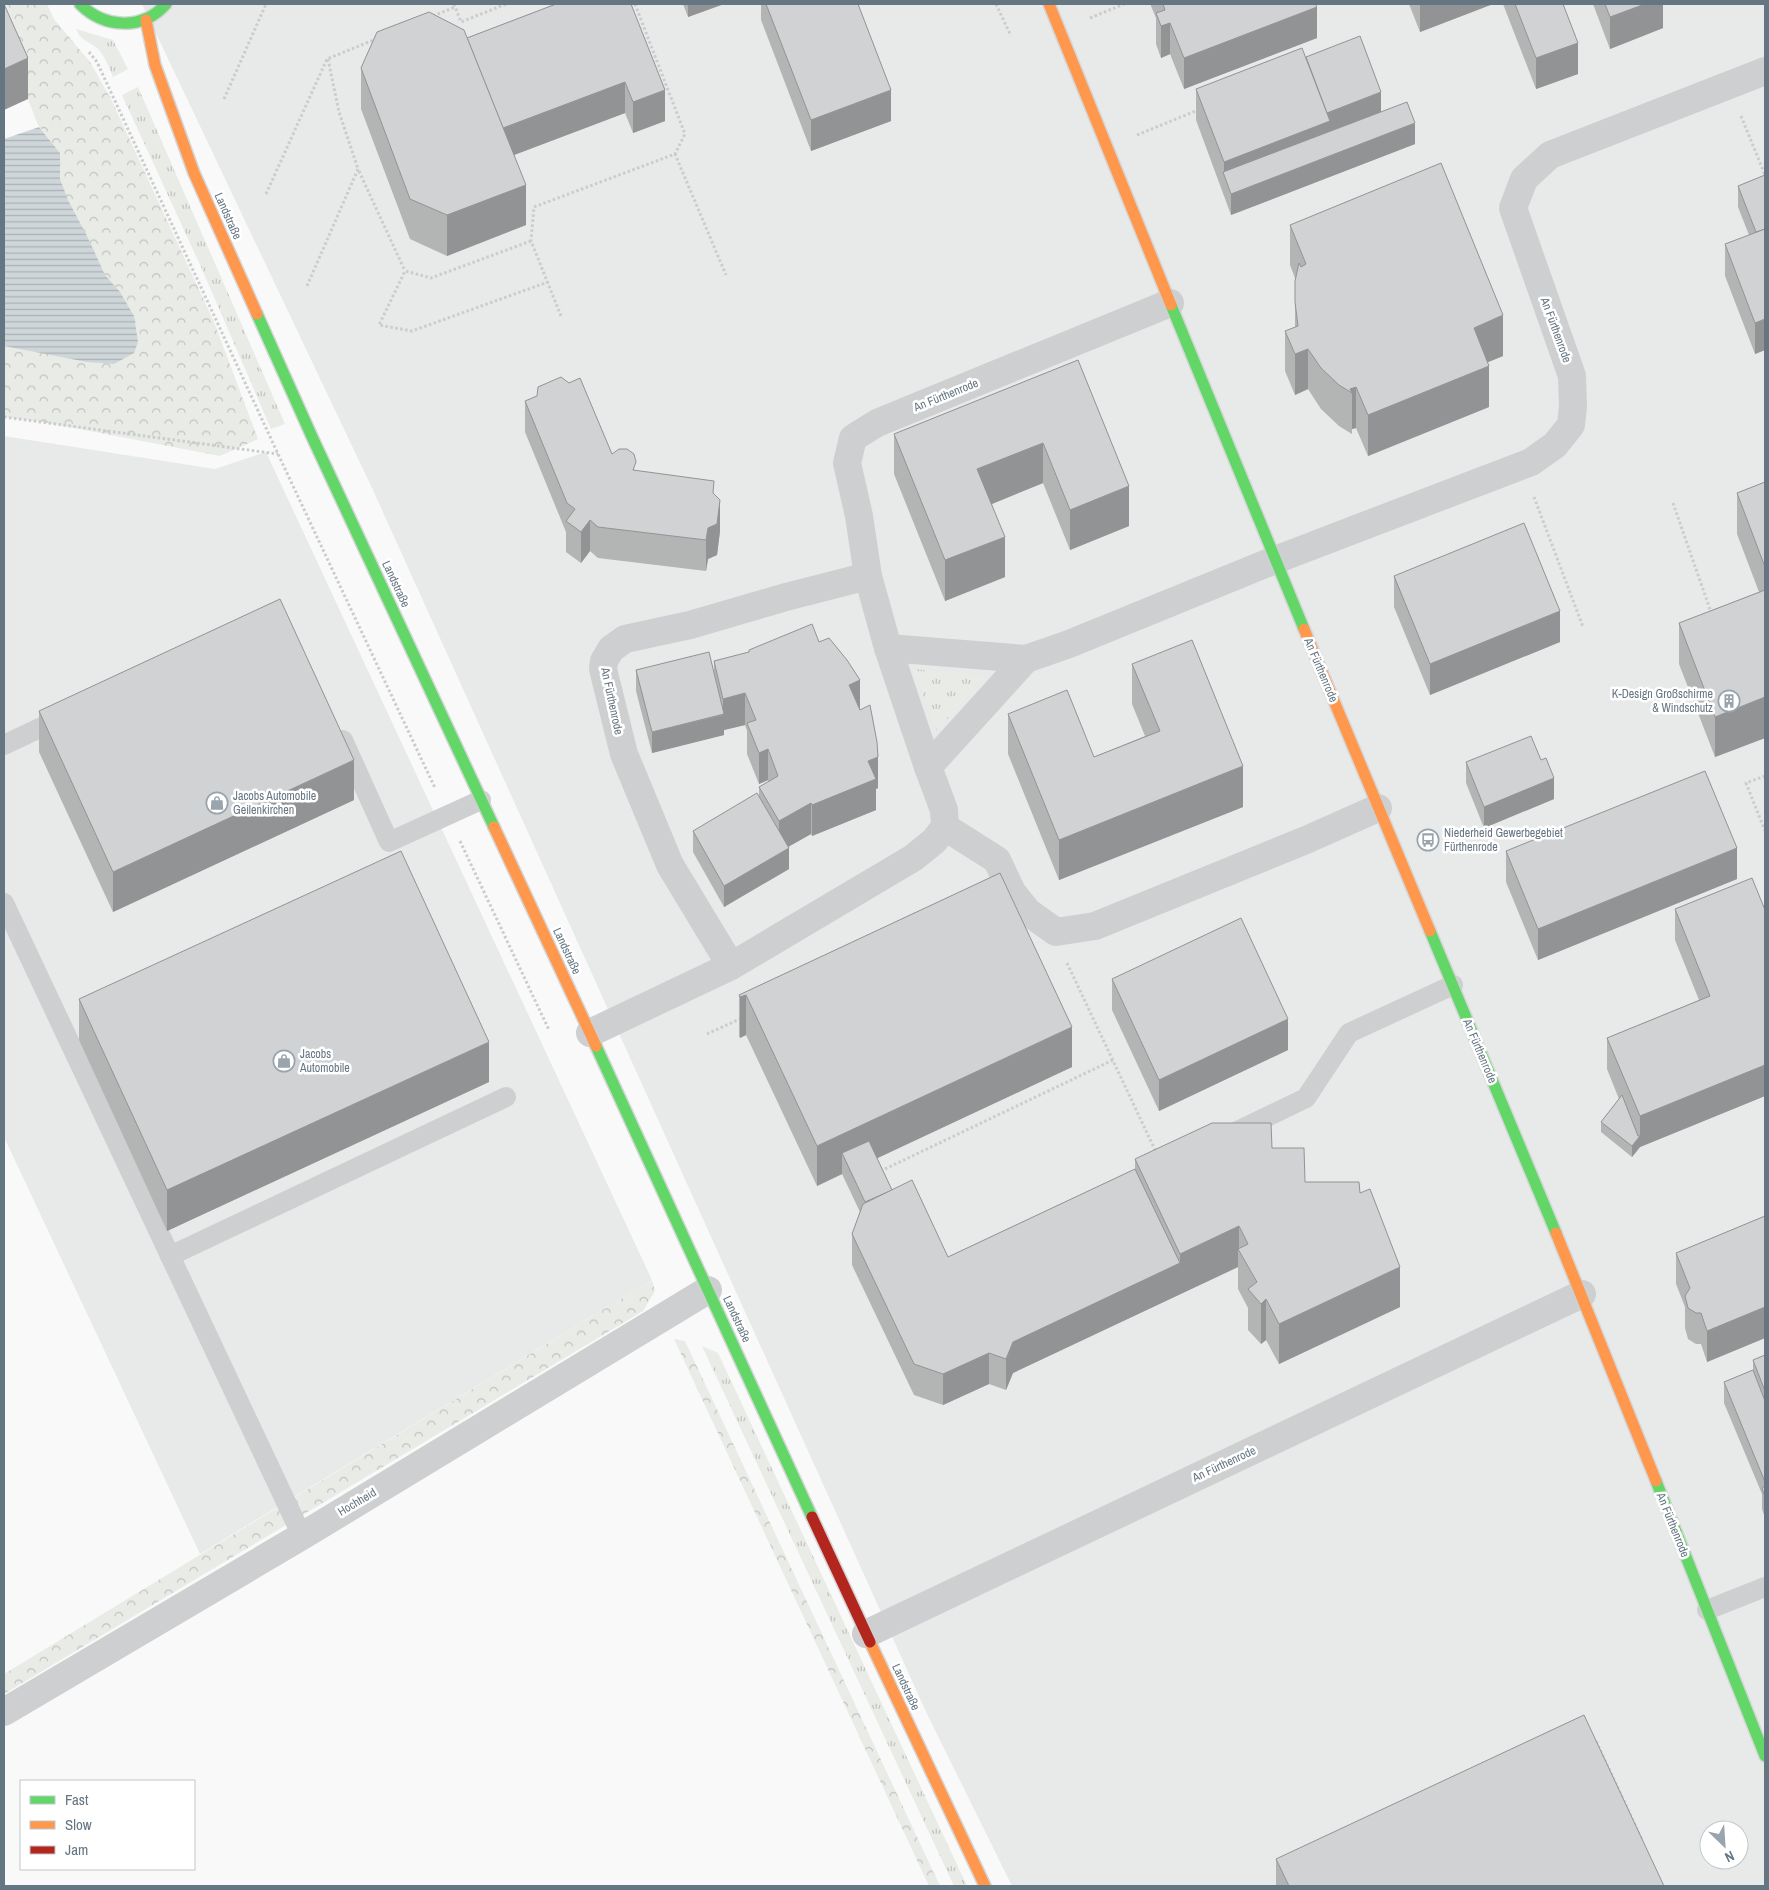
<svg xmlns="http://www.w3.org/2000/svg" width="1769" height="1890" font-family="'Archivo Narrow',sans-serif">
<defs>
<pattern id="grass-tufts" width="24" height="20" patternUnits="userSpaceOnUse" patternTransform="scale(1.25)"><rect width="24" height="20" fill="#e8ebe6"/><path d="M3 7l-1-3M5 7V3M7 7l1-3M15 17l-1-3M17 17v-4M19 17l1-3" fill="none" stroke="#c0c3c0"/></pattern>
<pattern id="forest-crowns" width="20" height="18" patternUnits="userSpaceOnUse" patternTransform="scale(1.25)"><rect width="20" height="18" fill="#e8ebe6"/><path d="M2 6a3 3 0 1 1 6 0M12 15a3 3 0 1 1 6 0" fill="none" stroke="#c0c3c0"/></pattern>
<pattern id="water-rules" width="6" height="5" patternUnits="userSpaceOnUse" patternTransform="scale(1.25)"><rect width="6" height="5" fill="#ced6d9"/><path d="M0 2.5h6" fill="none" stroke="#abb2b5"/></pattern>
</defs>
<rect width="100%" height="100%" fill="#f9f9f9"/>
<!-- built -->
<g fill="#e8e9e9" fill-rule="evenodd">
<path d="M142,4H1765V1886H1012L928,1716L372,488ZM1709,1830H1739V1860H1709Z"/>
<polygon points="4,436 215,469 266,452 652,1280 200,1554 4,1137"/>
</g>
<!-- grass -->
<g fill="url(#grass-tufts)">
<path d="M76,29L113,40L128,69L113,77C109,67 105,56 97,48C88,41 80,40 76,29Z"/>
<polygon points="138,87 285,424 271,429 201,267 122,95"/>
<polygon points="913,669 985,676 937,731"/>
<polygon points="702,1346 718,1353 967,1886 954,1886"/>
</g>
<!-- forest -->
<g fill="url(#forest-crowns)">
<polygon points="4,4 47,4 54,19 90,62 111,99 214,322 258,439 220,456 43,422 4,417 4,345 104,273 66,198 59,178 59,152 38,125 28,99"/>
<polygon points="652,1280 655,1291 643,1311 4,1694 4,1674"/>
<polygon points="674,1339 685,1341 940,1886 929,1886"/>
</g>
<!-- water -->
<polygon fill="url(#water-rules)" points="39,127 60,153 60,179 68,200 88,238 105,275 120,292 134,316 138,342 134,353 114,364 87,362 4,346 4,139"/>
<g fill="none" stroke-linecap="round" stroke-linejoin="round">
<!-- fast casing -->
<g stroke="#d5d6d7" stroke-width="14">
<g id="fast">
<path d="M80,4C104,28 142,31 166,4"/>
<polyline points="1171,305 1304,629"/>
<polyline points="257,314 313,439 494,827"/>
<polyline points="1430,931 1556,1233"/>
<polyline points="596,1046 812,1517"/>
<polyline points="1656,1481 1765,1756"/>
</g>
</g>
<!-- slow casing -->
<g stroke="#d5d6d7" stroke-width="14">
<g id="slow">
<polyline points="1049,4 1171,305"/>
<polyline points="146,20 155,65 194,173 257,314"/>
<polyline points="1304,629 1430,931"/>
<polyline points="494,827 596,1046"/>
<polyline points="1556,1233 1656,1481"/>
<polyline points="870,1642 985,1886"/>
</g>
</g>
<!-- jam casing -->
<g stroke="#d5d6d7" stroke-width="14">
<polyline id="jam" points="812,1517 870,1642"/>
</g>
<!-- path -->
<g stroke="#cbcccd" stroke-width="3" stroke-dasharray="2.5 2.5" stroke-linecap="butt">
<polyline points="454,4 461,22 506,4"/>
<polyline points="635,4 685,134 675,154"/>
<polyline points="996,4 1011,36"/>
<polyline points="433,16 455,7"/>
<polyline points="1090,18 1124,4"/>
<polyline points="89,52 97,62 278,454 435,788"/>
<polyline points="328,59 339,112 358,169"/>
<polyline points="224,99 266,4"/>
<polyline points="1741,116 1765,175"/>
<polyline points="1137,135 1198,110"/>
<polyline points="266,194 327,59 376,39"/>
<polyline points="531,241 431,278 405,271 379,325 412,331 548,282"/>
<polyline points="307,286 358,169 405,271"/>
<polyline points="561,316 531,241 534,207 675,154 726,275"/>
<polyline points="4,417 278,454"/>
<polyline points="1534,497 1583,627"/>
<polyline points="1673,503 1712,615"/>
<polyline points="1765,776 1746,783 1765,831"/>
<polyline points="460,841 549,1030"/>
<polyline points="1067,963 1156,1152"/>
<polyline points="707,1034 742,1018"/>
<polyline points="885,1169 1113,1060"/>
<polyline points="1592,1743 1596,1741 1642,1840"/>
</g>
<!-- lane -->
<g stroke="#cecfd0" stroke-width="20">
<polyline points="343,740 389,842 481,800"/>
<polyline points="4,745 63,717"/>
<polyline points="4,903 302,1536"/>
<polyline points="1229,1135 1306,1098 1349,1033 1453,985"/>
<polyline points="170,1256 506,1097"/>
<polyline points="1707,1610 1765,1587"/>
</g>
<!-- street -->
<g stroke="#cecfd0" stroke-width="28">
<polyline points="1170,303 877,423 853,438 847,463 859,516 868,576 888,648 928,767 944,810 945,827 997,860 1012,892 1028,912 1056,932 1095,926 1306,840 1378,808"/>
<polyline points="888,648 1026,659"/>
<polyline points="928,767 1026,659 1069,644 1275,560 1531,462 1555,445 1571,425 1573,406 1572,376 1513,208 1524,179 1550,155 1765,71"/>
<polyline points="731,966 670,865 624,754 603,669 604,661 611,649 625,639 690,625 786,597 868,576"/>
<polyline points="590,1033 731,966 913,858 934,841 945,827"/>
<polyline points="866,1634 1582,1294"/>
<polyline points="4,1712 302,1536 708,1290"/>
</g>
<!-- fast -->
<use href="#fast" stroke="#63d668" stroke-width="11"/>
<!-- slow -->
<use href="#slow" stroke="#ff974d" stroke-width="11"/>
<!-- jam -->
<use href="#jam" stroke="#b3261e" stroke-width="11"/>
</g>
<!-- wall -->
<g fill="#b3b5b5">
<polygon points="556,4 665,121 633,133 625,113 514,155 526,225 447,256 410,239 361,109 361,68 467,38"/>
<polygon points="683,4 724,4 688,17"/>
<polygon points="761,4 858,4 891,121 811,151 761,20"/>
<polygon points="1151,4 1315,4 1317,38 1184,89 1170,54 1161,58 1156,44 1156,18 1151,6"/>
<polygon points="1409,4 1493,4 1420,32"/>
<polygon points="1503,4 1563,4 1578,74 1536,89"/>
<polygon points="1593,4 1663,4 1663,28 1610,49"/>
<polygon points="1306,57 1381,112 1415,144 1231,215 1196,120 1196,89"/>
<polygon points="1765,175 1765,350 1755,354 1725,276 1725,244 1749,235 1738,207 1738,186"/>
<polygon points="1290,225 1503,356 1488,362 1489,407 1368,456 1356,428 1352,429 1352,434 1339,426 1321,409 1308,389 1295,395 1285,371 1285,331 1295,327 1295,278 1290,265"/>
<polygon points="1078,360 1129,526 1070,550 1043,483 992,504 1005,577 945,601 894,474 894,434"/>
<polygon points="525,401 612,454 636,471 714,495 720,531 717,555 708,559 706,571 598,558 590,551 581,563 566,552 566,532 525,432"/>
<polygon points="1765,482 1765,738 1715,757 1679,664 1679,623 1759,592 1737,534 1737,493"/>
<polygon points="1394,576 1560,642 1430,695 1394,607"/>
<polygon points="819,642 860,710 878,788 876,789 876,810 812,836 811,834 788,847 789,869 724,907 693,852 693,831 759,797 759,787 768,782 768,780 759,784 747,754 747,731 745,725 724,730 724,735 652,753 636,691 636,670 714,670 714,661 749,652 749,650"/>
<polygon points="1132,664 1243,807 1059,880 1008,754 1008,714 1094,757 1145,736 1132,704"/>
<polygon points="39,711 354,800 113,912 39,752"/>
<polygon points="1541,760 1554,799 1484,828 1466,783 1466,762"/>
<polygon points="1506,851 1737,879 1538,960 1506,882"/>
<polygon points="1000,873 1072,1067 877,1158 892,1190 948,1257 1135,1169 1135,1159 1272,1148 1305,1182 1360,1193 1400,1307 1279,1364 1266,1340 1261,1344 1248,1330 1248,1308 1238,1289 1238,1267 1013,1373 1006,1390 989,1384 943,1405 914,1395 852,1265 852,1234 860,1212 842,1174 817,1186 746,1035 740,1038 739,1036 739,995"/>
<polygon points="1675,909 1765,1096 1640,1147 1632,1157 1601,1132 1601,1122 1619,1099 1607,1069 1607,1038 1699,1000 1675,940"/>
<polygon points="1112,979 1288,1050 1159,1111 1112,1010"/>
<polygon points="79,999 489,1082 167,1231 79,1040"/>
<polygon points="1765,1216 1765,1338 1707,1362 1701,1344 1696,1344 1688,1339 1685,1328 1685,1307 1676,1284 1676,1253"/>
<polygon points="1765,1355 1765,1518 1762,1509 1762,1494 1724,1403 1724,1382 1753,1370 1753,1360"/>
<polygon points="1276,1859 1664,1886 1276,1886"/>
</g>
<!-- shaded-wall -->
<g fill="#929394">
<polygon points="688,4 724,4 688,17"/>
<polygon points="1420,4 1493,4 1420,32"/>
<polygon points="1645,4 1663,4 1663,28 1610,49 1610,17"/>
<polygon points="1317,7 1317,38 1184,89 1184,58"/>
<polygon points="1170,23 1170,54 1161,58 1161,26"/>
<polygon points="1578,43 1578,74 1536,89 1536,58"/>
<polygon points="28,58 28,99 4,110 4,69"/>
<polygon points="625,82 625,113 501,160 501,129"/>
<polygon points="665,90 665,121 633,133 633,102"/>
<polygon points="891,90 891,121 811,151 811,120"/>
<polygon points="1381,92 1381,113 1224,173 1224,162 1323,114"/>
<polygon points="1415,123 1415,144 1231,215 1231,194"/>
<polygon points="526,185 526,225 447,256 447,215"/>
<polygon points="1503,315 1503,356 1474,368 1474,328"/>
<polygon points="1765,319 1765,350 1755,354 1755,323"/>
<polygon points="1308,349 1308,389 1295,395 1295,354"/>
<polygon points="1489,366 1489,407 1368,456 1368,415"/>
<polygon points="1356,387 1356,428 1352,429 1352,393 1350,389"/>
<polygon points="1043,443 1043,483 977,510 977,469"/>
<polygon points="1129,486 1129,526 1070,550 1070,510"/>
<polygon points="720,500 720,531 717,555 708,559 706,571 706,540 708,528"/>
<polygon points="590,520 590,551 581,563 581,532"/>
<polygon points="1005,537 1005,577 945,601 945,560"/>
<polygon points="1560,611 1560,642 1430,695 1430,664"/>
<polygon points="860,680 860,711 849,685"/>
<polygon points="745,693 745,725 724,730 724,735 652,753 652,732 723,715 723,699"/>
<polygon points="1765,697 1765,738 1715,757 1715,717"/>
<polygon points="768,749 768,780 759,784 759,753"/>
<polygon points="878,757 878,788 876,789 876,810 812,836 812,805 868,761"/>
<polygon points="354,760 354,800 113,912 113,872"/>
<polygon points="1243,766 1243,807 1059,880 1059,840"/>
<polygon points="1554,778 1554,799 1484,828 1484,807"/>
<polygon points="811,803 811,834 779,852 779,821"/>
<polygon points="789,848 789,869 724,907 724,886"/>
<polygon points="1737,848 1737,879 1538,960 1538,929"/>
<polygon points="746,995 746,1035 740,1038 740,997"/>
<polygon points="1288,1019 1288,1050 1159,1111 1159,1080"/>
<polygon points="1072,1027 1072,1067 850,1171 842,1153 842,1174 817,1186 817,1146"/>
<polygon points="489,1042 489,1082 167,1231 167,1190"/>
<polygon points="1765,1065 1765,1096 1640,1147 1632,1157 1632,1146 1640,1136 1640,1116"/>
<polygon points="1239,1226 1239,1251 1238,1249 1238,1267 1013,1373 1006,1390 1006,1359 1013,1342 1180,1263 1180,1254"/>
<polygon points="1400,1267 1400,1307 1279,1364 1279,1324"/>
<polygon points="1266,1299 1266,1340 1261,1344 1261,1304"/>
<polygon points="1765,1307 1765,1338 1707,1362 1707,1331"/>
<polygon points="989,1353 989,1384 943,1405 943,1374"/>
</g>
<!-- building -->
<g fill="#d0d2d3" stroke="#929394">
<polygon points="4,4 28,58 4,69"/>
<polygon points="556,4 631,4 665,90 633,102 625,82 503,128 467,38"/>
<polygon points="766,4 858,4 891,90 811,120"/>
<polygon points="1163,4 1315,4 1317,7 1184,58 1170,23 1161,26 1156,13 1165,10"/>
<polygon points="1515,4 1563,4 1578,43 1536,58"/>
<polygon points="1605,4 1645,4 1610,17"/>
<polygon points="429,12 464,30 526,185 447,215 410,199 361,68 377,32"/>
<polygon points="1360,36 1381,92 1327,113 1306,57"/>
<polygon points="1302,48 1330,121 1224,162 1196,89"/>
<polygon points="1407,102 1415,123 1231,194 1223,172"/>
<polygon points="1441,163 1503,315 1474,328 1489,366 1368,415 1356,387 1350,389 1352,393 1339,385 1321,368 1308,349 1295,354 1285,331 1298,326 1295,302 1295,281 1299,263 1301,267 1306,264 1290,225"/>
<polygon points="1765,175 1765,229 1756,232 1738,186"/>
<polygon points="1765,229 1765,319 1755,323 1725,244"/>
<polygon points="1078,360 1129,486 1070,510 1043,443 977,469 1005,537 945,560 894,434"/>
<polygon points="561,377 569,383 580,378 612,454 619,449 627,449 634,454 636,462 633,470 714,481 713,493 720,500 717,524 708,528 706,540 598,527 590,520 581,532 566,521 575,509 567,503 525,401 537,396 538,387"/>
<polygon points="1765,482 1765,567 1737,493"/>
<polygon points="1524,523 1560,611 1430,664 1394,576"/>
<polygon points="1765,590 1765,697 1715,717 1679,623"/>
<polygon points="280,599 354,760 113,872 39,711"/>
<polygon points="812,624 819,642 829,638 847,660 860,680 849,685 860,710 870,705 877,742 878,757 868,761 876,779 812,805 811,803 779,821 759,787 778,776 768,749 759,753 747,723 756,720 745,693 723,699 714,661 749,652 749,650"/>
<polygon points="1192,640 1243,766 1059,840 1008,714 1067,690 1094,757 1160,731 1132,664"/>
<polygon points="709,652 724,714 652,732 636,670"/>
<polygon points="1531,736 1541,760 1546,758 1554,778 1484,807 1466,762"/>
<polygon points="1705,771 1737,848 1538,929 1506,851"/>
<polygon points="757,793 789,848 724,886 693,831"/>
<polygon points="401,851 489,1042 167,1190 79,999"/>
<polygon points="1000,873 1072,1027 817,1146 746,995 740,997 739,995"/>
<polygon points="1752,878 1765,910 1765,1065 1640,1116 1607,1038 1710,996 1675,909"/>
<polygon points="1241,918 1288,1019 1159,1080 1112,979"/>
<polygon points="1622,1095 1638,1136 1640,1136 1632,1146 1601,1122"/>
<polygon points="1212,1123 1271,1123 1272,1148 1304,1148 1305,1182 1359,1182 1360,1193 1370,1189 1400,1267 1279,1324 1266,1299 1261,1304 1248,1289 1257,1282 1238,1249 1248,1244 1239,1226 1180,1254 1135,1159"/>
<polygon points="869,1141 892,1190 865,1202 842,1153"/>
<polygon points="1135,1169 1180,1263 1013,1342 1006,1359 989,1353 943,1374 914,1364 852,1234 863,1204 912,1180 948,1257"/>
<polygon points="1765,1216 1765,1307 1707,1331 1701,1313 1696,1313 1688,1308 1685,1296 1690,1288 1676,1253"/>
<polygon points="1765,1355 1765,1391 1753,1360"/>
<polygon points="1753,1370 1765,1401 1765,1482 1724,1382"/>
<polygon points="1765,1486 1765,1497 1762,1488"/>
<polygon points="1584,1715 1664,1886 1289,1886 1276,1859"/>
</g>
<!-- icons -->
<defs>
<g id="building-ring" transform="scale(1.125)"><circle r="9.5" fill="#fff" stroke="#99a4ac" stroke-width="1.5"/><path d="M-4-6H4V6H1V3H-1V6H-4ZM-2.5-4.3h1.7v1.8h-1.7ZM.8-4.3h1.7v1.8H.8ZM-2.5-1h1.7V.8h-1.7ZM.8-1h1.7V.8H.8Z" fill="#99a4ac"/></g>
<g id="shop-ring" transform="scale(1.125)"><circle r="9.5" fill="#fff" stroke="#99a4ac" stroke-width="1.5"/><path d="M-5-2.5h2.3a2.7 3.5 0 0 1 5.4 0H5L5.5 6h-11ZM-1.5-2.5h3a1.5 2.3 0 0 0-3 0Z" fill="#99a4ac"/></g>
<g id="bus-ring" transform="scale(1.125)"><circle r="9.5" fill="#fff" stroke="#99a4ac" stroke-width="1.5"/><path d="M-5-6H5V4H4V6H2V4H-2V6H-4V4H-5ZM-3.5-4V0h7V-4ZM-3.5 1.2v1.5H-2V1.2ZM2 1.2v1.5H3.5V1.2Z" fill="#99a4ac"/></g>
</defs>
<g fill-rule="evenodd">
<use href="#building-ring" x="1729" y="701"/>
<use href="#shop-ring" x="217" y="803"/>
<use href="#bus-ring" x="1428" y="840"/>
<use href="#shop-ring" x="284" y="1061"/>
</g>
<g text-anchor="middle" stroke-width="5" stroke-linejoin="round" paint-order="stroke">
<!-- street labels -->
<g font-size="12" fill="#657683" stroke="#fff">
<text transform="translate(228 216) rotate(66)" y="4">Landstraße</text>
<text transform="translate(1556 330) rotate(70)" y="4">An Fürthenrode</text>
<text transform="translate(946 395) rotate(-22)" y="4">An Fürthenrode</text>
<text transform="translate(396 584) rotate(65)" y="4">Landstraße</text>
<text transform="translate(1321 670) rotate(67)" y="4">An Fürthenrode</text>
<text transform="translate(612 701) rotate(78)" y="4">An Fürthenrode</text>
<text transform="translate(567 951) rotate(65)" y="4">Landstraße</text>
<text transform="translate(1480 1051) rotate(67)" y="4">An Fürthenrode</text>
<text transform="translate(737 1319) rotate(65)" y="4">Landstraße</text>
<text transform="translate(1224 1464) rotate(-25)" y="4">An Fürthenrode</text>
<text transform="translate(357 1502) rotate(-31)" y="4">Hochheid</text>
<text transform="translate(1673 1525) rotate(68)" y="4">An Fürthenrode</text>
<text transform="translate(906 1687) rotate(65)" y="4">Landstraße</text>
</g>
<!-- poi labels -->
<g font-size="12" fill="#657683" stroke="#fff" text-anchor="start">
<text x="1713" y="698" text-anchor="end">K-Design Großschirme<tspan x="1713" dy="14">&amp; Windschutz</tspan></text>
<text x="233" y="800">Jacobs Automobile<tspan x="233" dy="14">Geilenkirchen</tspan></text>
<text x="1444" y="837">Niederheid Gewerbegebiet<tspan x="1444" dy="14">Fürthenrode</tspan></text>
<text x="300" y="1058">Jacobs<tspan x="300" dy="14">Automobile</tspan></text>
</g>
</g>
<!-- border -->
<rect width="1769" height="1890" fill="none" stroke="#657683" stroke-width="10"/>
<!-- legend -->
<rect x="20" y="1780" width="175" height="90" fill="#ffffff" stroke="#c1c8cd"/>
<rect x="30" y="1796" width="25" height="8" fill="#63d668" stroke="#c1c8cd"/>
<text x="65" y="1805" font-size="15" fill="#657683">Fast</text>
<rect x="30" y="1821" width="25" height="8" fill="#ff974d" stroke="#c1c8cd"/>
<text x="65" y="1830" font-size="15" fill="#657683">Slow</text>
<rect x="30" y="1846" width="25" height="8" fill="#b3261e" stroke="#c1c8cd"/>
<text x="65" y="1855" font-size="15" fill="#657683">Jam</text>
<!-- north arrow -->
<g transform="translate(1724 1845) rotate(155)"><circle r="24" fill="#ffffff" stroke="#c1c8cd"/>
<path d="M0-4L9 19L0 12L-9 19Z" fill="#99a4ac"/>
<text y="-8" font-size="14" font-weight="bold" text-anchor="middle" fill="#657683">N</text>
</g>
</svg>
